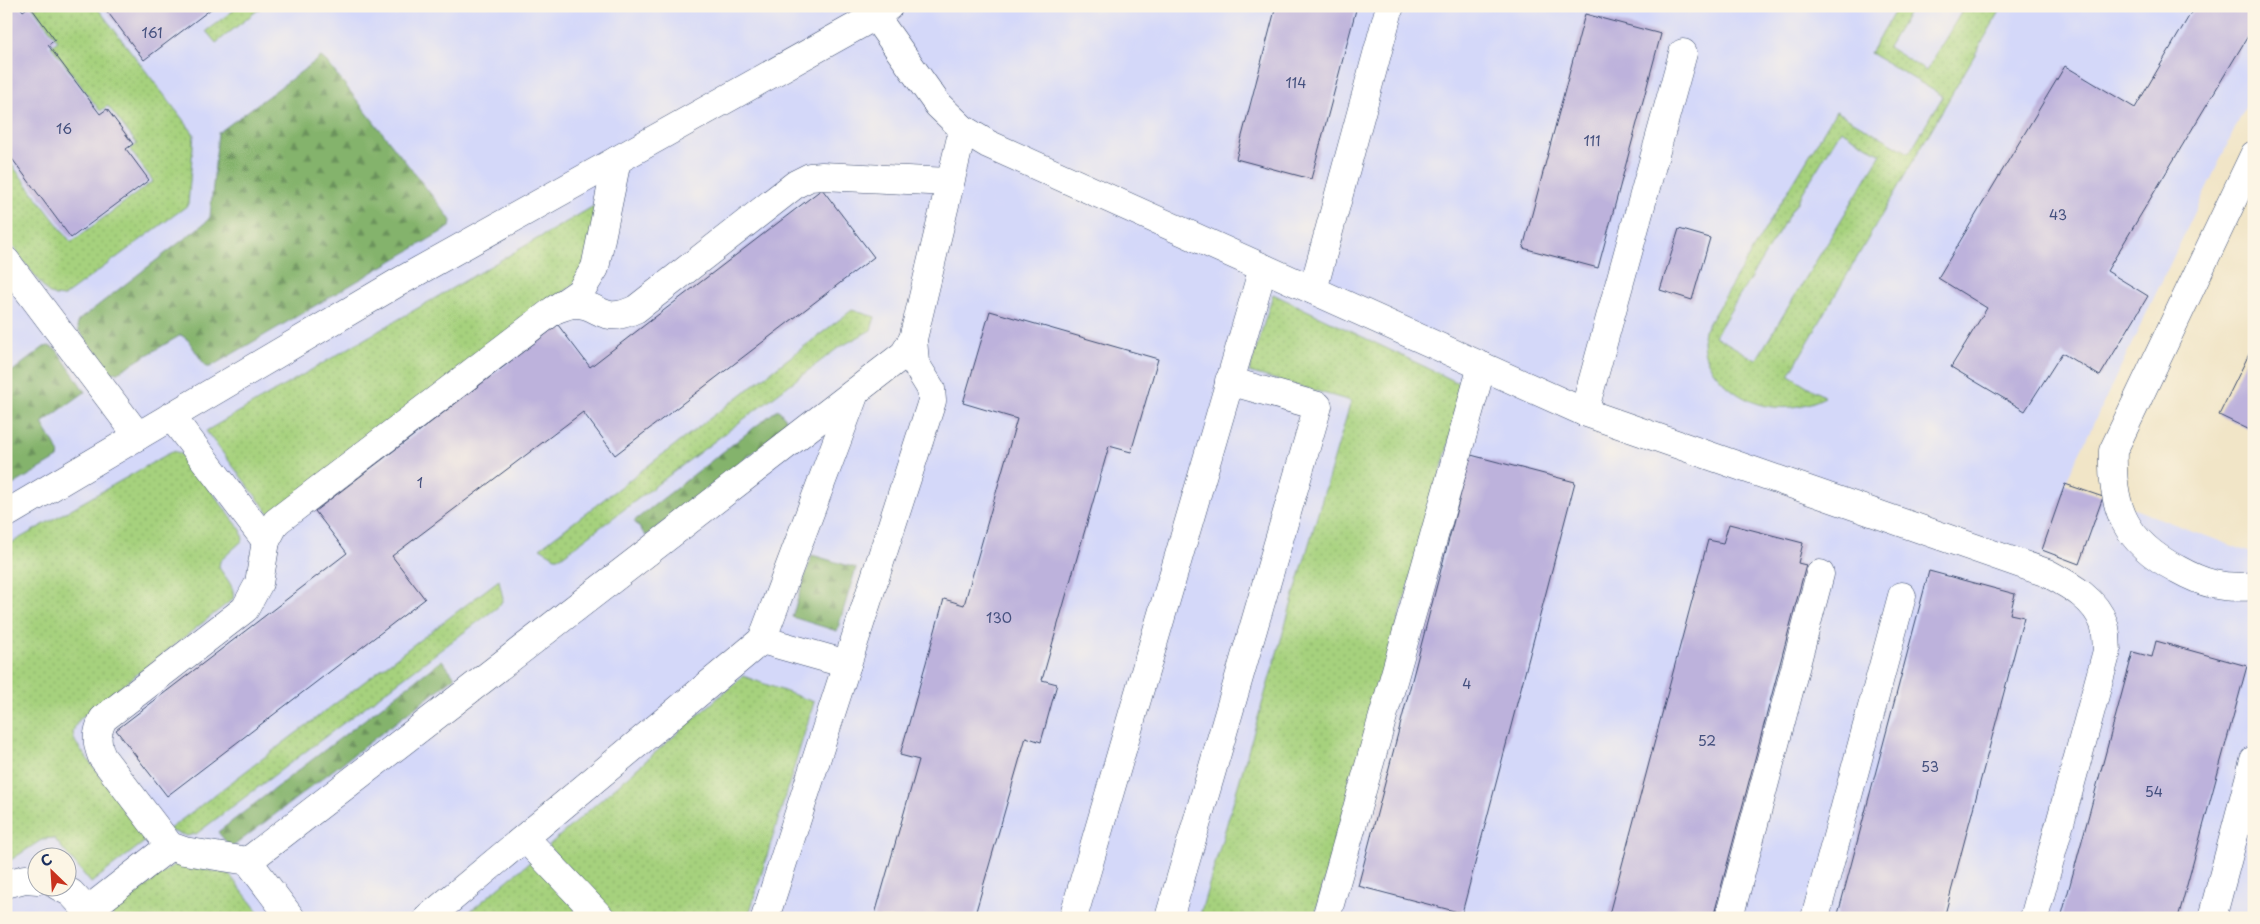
<svg xmlns="http://www.w3.org/2000/svg" width="2260" height="924" font-family="'Playpen Sans',sans-serif">
<defs>
<pattern id="grass-dots" width="8" height="8" patternUnits="userSpaceOnUse" patternTransform="scale(1.25)"><rect width="8" height="8" fill="#a6d17d"/><path d="M2 2h.1M6 6h.1" fill="none" stroke="#8eb46e" stroke-width="1.8" stroke-linecap="round"/></pattern>
<pattern id="forest-firs" width="22" height="20" patternUnits="userSpaceOnUse" patternTransform="scale(1.25)"><rect width="22" height="20" fill="#84b36c"/><path d="M5 1l3.5 6h-7zM16 11l3.5 6h-7z" fill="#6b925c"/></pattern>
</defs>
<rect width="100%" height="100%" fill="#fcf5e5"/>
<filter id="ink" filterUnits="userSpaceOnUse"><feTurbulence type="fractalNoise" baseFrequency=".02" numOctaves="2"/><feDisplacementMap in="SourceGraphic" scale="10" xChannelSelector="R" yChannelSelector="G"/><feConvolveMatrix kernelMatrix="1 2 1 2 8 2 1 2 1" color-interpolation-filters="sRGB"/></filter>
<filter id="wash" filterUnits="userSpaceOnUse"><feTurbulence type="fractalNoise" baseFrequency=".0096" numOctaves="4" result="noise"/><feDisplacementMap in="SourceGraphic" scale="20" xChannelSelector="R" yChannelSelector="G"/><feGaussianBlur stdDeviation="1.12" result="paint"/><feColorMatrix in="noise" values="0 0 0 0 0 0 0 0 0 0 0 0 0 0 0 0 0 1.4 0 .05"/><feComposite in="paint" operator="in"/></filter>
<g filter="url(#wash)">
<rect width="100%" height="100%" fill="#f1e5c7"/>
<!-- built -->
<path fill="#d4d8f9" fill-rule="evenodd" d="M6,6H2254V89L2065,483L2254,554V918H6ZM38,856H68V886H38Z"/>
<!-- grass -->
<g fill="url(#grass-dots)" stroke="#60806e" fill-rule="evenodd">
<polygon points="32,6 96,6 194,134 188,205 63,297 55,296 48,293 6,238 6,164 9,161 71,242 153,181 130,150 137,144 108,106 100,111 51,46 58,41"/>
<polygon points="239,6 263,6 216,43 206,31"/>
<path d="M1898,6H1913L1888,47L1926,71L1965,6H2003L1789,375L1825,397C1786,417 1743,408 1716,374C1705,361 1701,347 1704,331L1836,111L1909,153L1943,96L1870,53ZM1841,130L1881,154L1756,360L1715,336Z"/>
<polygon points="599,203 581,279 271,516 206,431"/>
<polygon points="1273,294 1465,386 1314,918 1210,918 1200,915 1351,401 1249,372"/>
<polygon points="852,310 875,317 871,330 838,348 561,557 555,557 540,548"/>
<path d="M173,451L180,453L186,458L241,530L243,540L220,561L219,567C224,577 236,586 233,599L80,719C73,728 71,733 76,743L147,840L91,883L54,838L43,839L6,863V546Z"/>
<polygon points="499,580 503,599 499,606 196,834 187,836 168,830"/>
<polygon points="743,676 814,702 748,918 615,918 548,846"/>
<polygon points="531,861 584,918 462,918"/>
<polygon points="175,864 229,874 263,918 114,918 111,913"/>
</g>
<!-- forest -->
<g fill="url(#forest-firs)" stroke="#507165">
<polygon points="321,57 327,62 448,216 451,221 450,227 210,367 206,367 188,340 181,335 118,372 111,373 79,331 77,323 79,320 206,222 210,217 218,133"/>
<polygon points="49,346 57,350 85,392 42,423 59,452 58,458 6,489 6,376 44,347"/>
<polygon points="778,409 790,424 646,536 634,521"/>
<polygon points="812,555 856,568 837,631 792,617"/>
<polygon points="442,660 455,677 231,848 218,832"/>
</g>
<g id="blocks">
<!-- building -->
<g fill="#bdb2dc">
<polygon points="6,6 19,6 23,11 30,6 55,40 48,45 100,114 107,109 133,144 126,149 149,180 71,238 10,156 6,159"/>
<polygon points="103,6 215,6 144,60"/>
<polygon points="1276,6 1357,6 1311,179 1236,159"/>
<polygon points="2195,6 2254,6 2254,26 2107,271 2148,296 2100,376 2062,353 2025,411 1951,367 1987,308 1938,278 2065,66 2135,108"/>
<polygon points="1585,14 1661,34 1598,268 1523,248"/>
<polygon points="822,189 874,257 615,455 583,412 392,556 425,599 167,796 116,730 347,553 315,511 558,325 590,367"/>
<polygon points="1679,229 1710,238 1692,300 1660,290"/>
<polygon points="990,311 1158,359 1131,452 1109,446 1042,680 1057,684 1041,742 1026,737 974,918 874,918 919,760 900,755 944,599 964,605 1017,419 963,403"/>
<polygon points="2254,344 2254,432 2219,415"/>
<polygon points="1471,455 1575,482 1462,913 1358,886"/>
<polygon points="2065,484 2103,497 2079,564 2042,550"/>
<polygon points="1729,524 1803,543 1798,563 1806,565 1713,918 1608,918 1708,540 1723,543"/>
<polygon points="1929,571 2015,594 2010,614 2024,617 1944,918 1837,918"/>
<polygon points="2156,641 2247,666 2178,918 2061,918 2133,652 2152,657"/>
</g>
</g>
</g>
<g filter="url(#ink)">
<use href="#blocks" fill-opacity="0" stroke="#3b4a6e" stroke-width="1"/>
<g fill="none" stroke-linecap="round" stroke-linejoin="round">
<!-- minor casing -->
<g stroke="#3b4a6e" stroke-width="29">
<g id="minor">
<path d="M875,16L938,105L963,129L988,144L1584,412L2047,573C2069,585 2095,598 2104,624C2107,632 2106,643 2107,651L2034,918"/>
<path d="M2254,155L2113,451C2111,508 2125,542 2177,569C2204,584 2223,589 2254,586"/>
<polyline points="6,261 138,436"/>
<polyline points="1313,290 1390,6"/>
<polyline points="554,310 580,292 595,268 617,160"/>
<polyline points="1584,412 1683,53"/>
<polyline points="171,416 266,541"/>
<polyline points="6,514 397,283 875,16 889,6"/>
<polyline points="762,640 847,664"/>
<polyline points="525,838 601,918"/>
<polyline points="248,861 904,354 913,339 963,129"/>
<polyline points="6,884 25,879 38,880"/>
<polyline points="58,886 71,893 94,918"/>
<polyline points="88,910 170,846"/>
<path d="M291,918L248,861L184,851L170,846L102,757C96,742 96,734 103,719L245,609L259,583L266,541L276,522L554,310C560,308 567,305 573,304C601,303 600,326 636,309L796,184L810,177L822,176L950,182"/>
<polyline points="428,918 762,640 855,393"/>
<polyline points="765,918 932,401 931,389 915,363 913,339"/>
<polyline points="1073,918 1263,268"/>
<polyline points="1169,918 1318,406 1229,381"/>
<polyline points="1326,918 1482,366"/>
<polyline points="1729,918 1820,574"/>
<polyline points="1815,918 1902,596"/>
<polyline points="2212,918 2254,760"/>
</g>
</g>
<!-- minor -->
<use href="#minor" stroke="#fff" stroke-width="28"/>
</g>
</g>
<g text-anchor="middle" stroke-width="4" stroke-linejoin="round" paint-order="stroke">
<!-- number labels -->
<g font-size="14" fill="#44507e">
<text x="152" y="38">161</text>
<text x="1296" y="88">114</text>
<text x="64" y="134">16</text>
<text x="1592" y="146">111</text>
<text x="2058" y="220">43</text>
<text x="420" y="488">1</text>
<text x="999" y="623">130</text>
<text x="1467" y="689">4</text>
<text x="1707" y="746">52</text>
<text x="1930" y="772">53</text>
<text x="2154" y="797">54</text>
</g>
</g>
<!-- margin -->
<rect width="2260" height="924" fill="none" stroke="#fcf5e5" stroke-width="25"/>
<!-- north arrow -->
<g transform="translate(52 872) rotate(335)"><circle r="24" fill="#fcf5e5" stroke="#a2a6af"/>
<path d="M0-4L9 19L0 12L-9 19Z" fill="#c8321e"/>
<text y="-8" font-size="14" font-weight="bold" text-anchor="middle" fill="#1b2f5e">С</text>
</g>
</svg>
